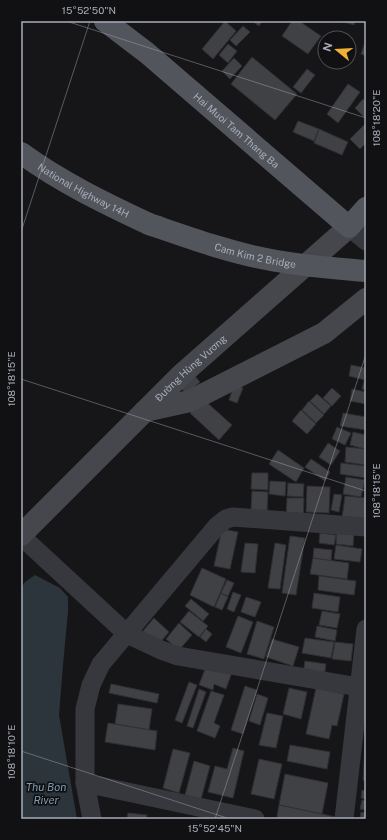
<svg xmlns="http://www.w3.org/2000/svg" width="387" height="840" font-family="'Public Sans',sans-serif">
<rect width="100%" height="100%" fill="#161618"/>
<!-- water -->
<polygon fill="#2c353c" points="35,575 60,588 68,597 68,611 63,665 59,715 77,819 21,819 21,588 25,582"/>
<!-- building -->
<g fill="#404145" stroke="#303034">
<polygon points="225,21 236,31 213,59 202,49"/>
<polygon points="252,21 262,21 259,26"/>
<polygon points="292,21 299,21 321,36 308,54 282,36"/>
<polygon points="341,21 355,21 354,25"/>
<polygon points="243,26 250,32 236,46 230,40"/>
<polygon points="366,39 366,56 361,54"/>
<polygon points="228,44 237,51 228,63 219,55"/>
<polygon points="252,57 297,94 275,120 231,84"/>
<polygon points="234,58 242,66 230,79 222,71"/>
<polygon points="307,69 315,75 301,93 293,87"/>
<polygon points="348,84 360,92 338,123 327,114"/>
<polygon points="363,99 366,102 366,119 355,108"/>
<polygon points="298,121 319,129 314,141 293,132"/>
<polygon points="366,123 366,143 360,149 350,139"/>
<polygon points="319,129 348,142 342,155 314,143"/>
<polygon points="351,365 366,368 365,380 349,376"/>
<polygon points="194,375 200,382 186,394 181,388"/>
<polygon points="364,381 366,381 366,390 362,389"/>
<polygon points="234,385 243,388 237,403 229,400"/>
<polygon points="332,388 341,396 332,406 323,398"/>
<polygon points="352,389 366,392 366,404 350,401"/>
<polygon points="317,394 331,406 324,414 310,401"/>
<polygon points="203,399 232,425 219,440 190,413"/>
<polygon points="309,401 324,415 316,423 302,410"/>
<polygon points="301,410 316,424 307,434 292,421"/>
<polygon points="343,413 366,417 366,430 340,426"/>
<polygon points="337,427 351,433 345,445 332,439"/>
<polygon points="353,432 366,435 365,449 350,445"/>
<polygon points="328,443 340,451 331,465 319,457"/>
<polygon points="346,447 366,449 366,465 345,462"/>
<polygon points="278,450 304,468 296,482 269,464"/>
<polygon points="311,459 330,472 325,481 305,467"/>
<polygon points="341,463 366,466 366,478 340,474"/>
<polygon points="252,473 268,473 268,490 251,489"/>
<polygon points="346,477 365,480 361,497 343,494"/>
<polygon points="270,481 286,482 285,496 269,494"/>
<polygon points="288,483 304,484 303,497 287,496"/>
<polygon points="307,486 330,487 329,513 306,512"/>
<polygon points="252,491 268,492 267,512 251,511"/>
<polygon points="334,494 342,495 339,512 331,510"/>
<polygon points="345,496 366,498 366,521 342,518"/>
<polygon points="287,498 304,498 303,519 286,519"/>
<polygon points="222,529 238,532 230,569 214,566"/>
<polygon points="337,531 354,533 353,546 336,544"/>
<polygon points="320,533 336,535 334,545 319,543"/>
<polygon points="290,536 305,538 296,595 282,593"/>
<polygon points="245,543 258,544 255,573 241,572"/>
<polygon points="275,543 286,545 280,589 268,588"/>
<polygon points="336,545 362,549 360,562 334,559"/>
<polygon points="314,548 332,550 331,561 313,558"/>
<polygon points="313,558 349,563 347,579 310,574"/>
<polygon points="202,568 226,579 214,607 190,595"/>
<polygon points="319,576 356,581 354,595 318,590"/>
<polygon points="227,580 234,583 228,596 221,593"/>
<polygon points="233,592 241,595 234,612 227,609"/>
<polygon points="221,593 228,597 222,610 215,607"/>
<polygon points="314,593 340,597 338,612 312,608"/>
<polygon points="246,597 261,602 255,617 241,612"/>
<polygon points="191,599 209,614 203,621 185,606"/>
<polygon points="189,611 208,626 199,637 180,622"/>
<polygon points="322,611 340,614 337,628 319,625"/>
<polygon points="238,616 253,622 241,653 226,647"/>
<polygon points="154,618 169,632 158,645 143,631"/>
<polygon points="257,621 274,627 264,659 247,654"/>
<polygon points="179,623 192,635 179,650 166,639"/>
<polygon points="317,626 337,630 335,641 315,637"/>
<polygon points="206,629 212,634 206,642 200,637"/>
<polygon points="305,638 334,642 331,658 302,653"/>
<polygon points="272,639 299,647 293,666 266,657"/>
<polygon points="335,642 353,644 351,661 332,659"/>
<polygon points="305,661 326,664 324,677 303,674"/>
<polygon points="207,664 232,672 226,689 214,684 213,690 199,685"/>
<polygon points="189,682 197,685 182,723 175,720"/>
<polygon points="111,684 159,694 157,703 109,693"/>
<polygon points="245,686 257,690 243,734 231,730"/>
<polygon points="289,688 307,692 301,719 283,714"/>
<polygon points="316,688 344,694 337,726 332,725 329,739 306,734"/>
<polygon points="199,689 206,692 193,728 187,726"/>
<polygon points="211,691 224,695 214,723 220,726 215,738 197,731"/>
<polygon points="257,694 268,698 260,725 249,721"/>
<polygon points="118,704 152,709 149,730 115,724"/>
<polygon points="267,713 283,716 276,748 259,745"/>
<polygon points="108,723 157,731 155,750 105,742"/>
<polygon points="290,745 330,752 327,769 287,761"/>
<polygon points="365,747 366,747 366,780 363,780"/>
<polygon points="233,748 244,751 233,798 208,792 215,766 227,769"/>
<polygon points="173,749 190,753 179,793 163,788"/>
<polygon points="259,759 282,764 274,799 251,794"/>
<polygon points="194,761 210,766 201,799 185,795"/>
<polygon points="285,774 328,783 322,814 279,805"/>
<polygon points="362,790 366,791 366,799 361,798"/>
<polygon points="362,800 366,801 366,810 360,809"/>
<polygon points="279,805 336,817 336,819 287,819 277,817"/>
<polygon points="361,812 366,813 366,819 360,819"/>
<polygon points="128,813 147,815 146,819 127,819"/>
</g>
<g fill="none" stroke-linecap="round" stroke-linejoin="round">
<!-- street -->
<g stroke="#37383d" stroke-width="19">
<polyline points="349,227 366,241"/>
<polyline points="21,536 127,634 161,650 178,656 359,687"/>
<polyline points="85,783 255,819"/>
<polyline points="92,819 85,783 85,709 91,685 101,664 217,526 226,519 233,517 366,527"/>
<polyline points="344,819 366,629"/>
</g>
<!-- secondary -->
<g stroke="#45474d" stroke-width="22">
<polyline points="145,411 190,401 324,333 366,299"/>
<path id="s1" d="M21,535L181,375L349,227"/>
</g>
<!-- primary -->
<g stroke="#53555c" stroke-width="22">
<path id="s2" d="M105,21L147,53L349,227L366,208"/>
<path id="s3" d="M21,153C61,182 104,203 149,224"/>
</g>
<!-- primary-bridge -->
<path stroke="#53555c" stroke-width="22" id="s4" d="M149,224C187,237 225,251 266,259C299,266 333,268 366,271"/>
</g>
<!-- ticks -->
<path fill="none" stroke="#a8adb8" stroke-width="1" stroke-opacity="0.45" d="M66,21L366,118M21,232L90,21M21,379L366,491M21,751L230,819M215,819L366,354"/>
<g text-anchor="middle" stroke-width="3.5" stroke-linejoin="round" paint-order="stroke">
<!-- street labels -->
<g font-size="10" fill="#a8adb8" stroke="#111113">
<text dy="4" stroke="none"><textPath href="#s2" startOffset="171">Hai Muoi Tam Thang Ba</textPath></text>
<text dy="4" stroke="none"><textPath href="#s3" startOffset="73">National Highway 14H</textPath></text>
<text dy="4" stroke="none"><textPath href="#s4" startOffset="111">Cam Kim 2 Bridge</textPath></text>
<text dy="4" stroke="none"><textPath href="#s1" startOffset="238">Đường Hùng Vương</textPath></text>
</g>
<!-- water labels -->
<g font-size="11" font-style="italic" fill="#7f9bb3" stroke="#111113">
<text x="46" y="791">Thu Bon<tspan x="46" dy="13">River</tspan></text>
</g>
</g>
<!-- border -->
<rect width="387" height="840" fill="none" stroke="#111113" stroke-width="44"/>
<!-- north arrow -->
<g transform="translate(337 50) rotate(288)"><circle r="19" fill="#111113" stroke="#4d4f55"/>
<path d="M0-3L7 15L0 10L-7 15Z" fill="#f2b134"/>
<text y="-6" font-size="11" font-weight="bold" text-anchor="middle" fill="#a8adb8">N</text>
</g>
<rect x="22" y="22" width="343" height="796" fill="none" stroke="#a8adb8" stroke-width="1.5"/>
<g font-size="10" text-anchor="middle" fill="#a8adb8">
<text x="89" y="14">15°52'50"N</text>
<text transform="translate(376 118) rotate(-90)" y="4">108°18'20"E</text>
<text transform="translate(11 379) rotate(-90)" y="4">108°18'15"E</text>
<text transform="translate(376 491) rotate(-90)" y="4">108°18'15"E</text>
<text transform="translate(11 752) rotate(-90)" y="4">108°18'10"E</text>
<text x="215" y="832">15°52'45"N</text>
</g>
</svg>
